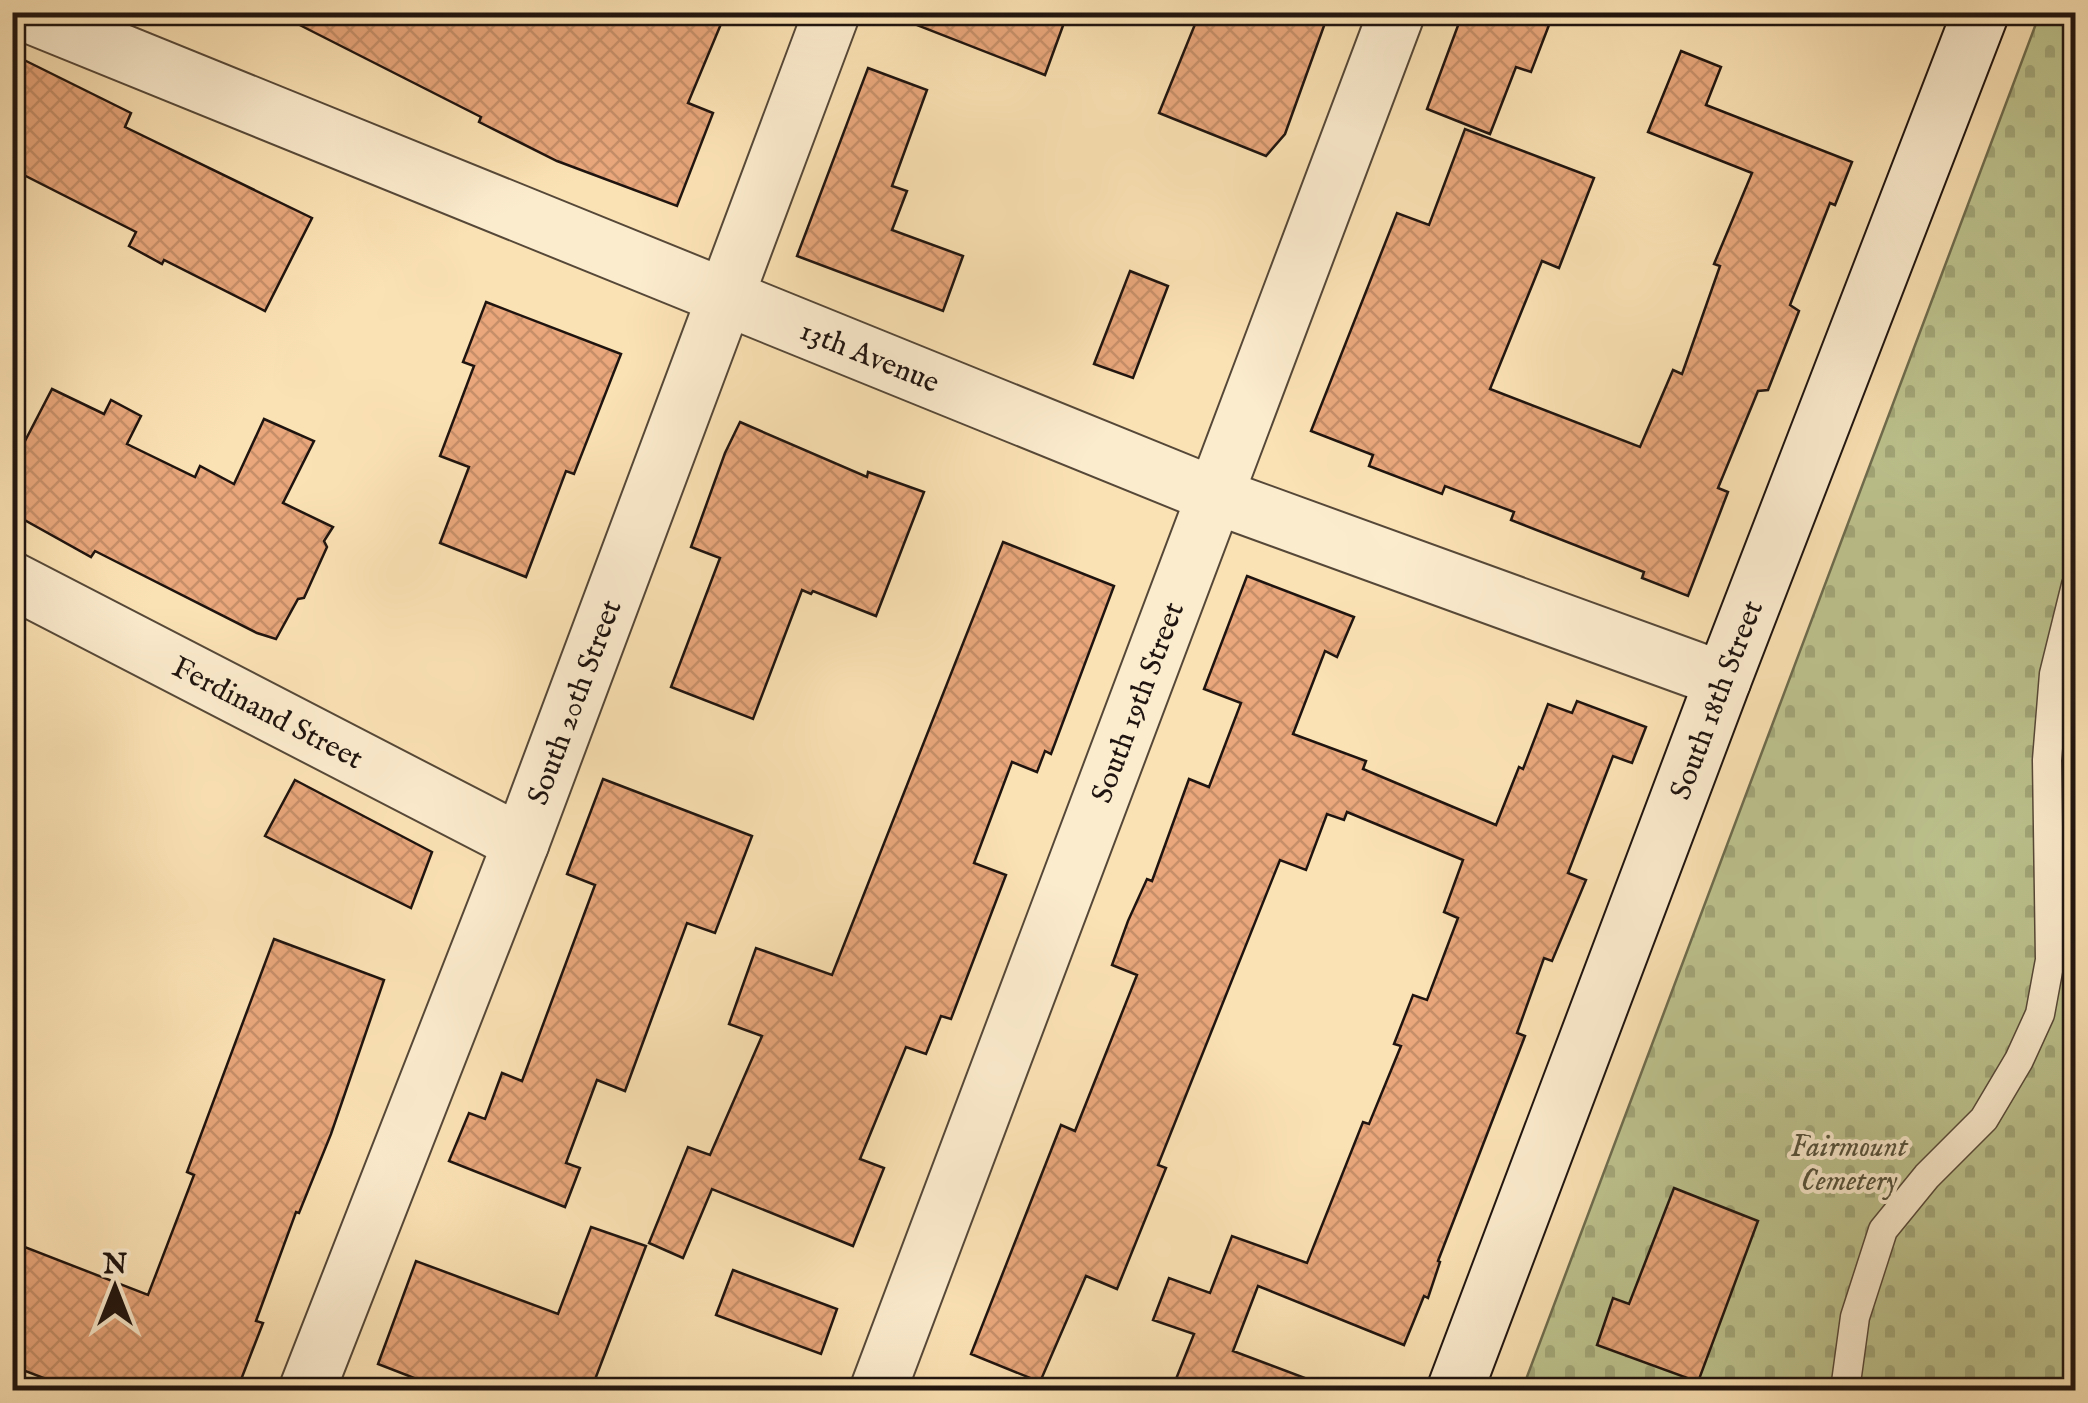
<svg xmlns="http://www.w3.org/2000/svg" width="2088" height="1403" font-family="'IM FELL English',serif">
<defs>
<pattern id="cemetery-stones" width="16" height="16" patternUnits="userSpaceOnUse" patternTransform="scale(2.5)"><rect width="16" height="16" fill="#bdc38e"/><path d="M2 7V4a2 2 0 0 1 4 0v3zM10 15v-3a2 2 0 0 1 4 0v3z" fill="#a2a779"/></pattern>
<pattern id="building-cross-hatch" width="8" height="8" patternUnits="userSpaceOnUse" patternTransform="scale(2.5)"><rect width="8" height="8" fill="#e9a77b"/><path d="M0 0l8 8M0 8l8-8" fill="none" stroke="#c78f69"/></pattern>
</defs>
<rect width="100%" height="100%" fill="#fbe2b4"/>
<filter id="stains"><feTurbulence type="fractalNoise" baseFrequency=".002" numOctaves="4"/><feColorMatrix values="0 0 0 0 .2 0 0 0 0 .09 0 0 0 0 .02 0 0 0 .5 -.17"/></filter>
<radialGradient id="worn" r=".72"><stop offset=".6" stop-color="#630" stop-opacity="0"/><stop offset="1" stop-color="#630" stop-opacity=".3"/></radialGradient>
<!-- cemetery -->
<polygon fill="url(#cemetery-stones)" stroke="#6e6c4e" stroke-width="2.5" points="2040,13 2075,13 2075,1390 1522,1390"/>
<!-- building -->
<g fill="url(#building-cross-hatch)" stroke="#1f140f" stroke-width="2.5">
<polygon points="274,12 726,12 688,103 713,113 677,206 557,161 479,122 481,117"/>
<polygon points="891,12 1068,12 1045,75 891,15"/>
<polygon points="1200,12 1329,12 1285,134 1266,156 1159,113"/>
<polygon points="1463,12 1554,12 1531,72 1516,67 1490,134 1427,109"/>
<polygon points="1681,51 1721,67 1706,105 1852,162 1835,205 1830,203 1790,305 1799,311 1768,390 1758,391 1718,488 1728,492 1688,596 1642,578 1644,572 1511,520 1514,512 1445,486 1442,494 1369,466 1373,455 1311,431 1397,213 1429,225 1465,129 1594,178 1559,268 1542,261 1490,389 1640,447 1673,370 1682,374 1720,266 1714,264 1752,173 1648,132"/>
<polygon points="12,54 131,113 125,127 312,218 265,311 164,260 162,264 129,246 136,232 12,169"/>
<polygon points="868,68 927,90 892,186 907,191 892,230 963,256 943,311 797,256"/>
<polygon points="1130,271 1168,286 1133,378 1094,364"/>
<polygon points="486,302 621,354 574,474 566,471 526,577 440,543 469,467 440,456 474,366 463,362"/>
<polygon points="52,389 104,414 111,400 141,416 127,444 195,477 200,466 234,484 264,419 314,441 283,503 333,527 324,541 327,547 304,598 298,599 276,639 257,633 95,551 91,557 12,513 12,466"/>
<polygon points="740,422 867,477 868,472 924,492 876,616 813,591 811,594 802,590 753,719 671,687 720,558 691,547 725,453"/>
<polygon points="1003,542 1114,586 1051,754 1045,751 1037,772 1012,762 974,863 1006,875 951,1019 941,1016 926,1054 906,1047 860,1159 884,1168 853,1246 712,1189 683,1258 649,1243 688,1147 710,1155 762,1036 729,1024 756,948 832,975"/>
<polygon points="1247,576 1354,617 1337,657 1325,651 1293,734 1366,761 1363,769 1496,825 1519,767 1523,769 1548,704 1572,713 1577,701 1646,727 1632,763 1613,756 1568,873 1586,880 1552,961 1544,958 1517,1033 1525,1036 1438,1261 1440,1262 1428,1298 1424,1296 1404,1345 1258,1286 1233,1351 1329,1387 1329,1390 1204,1390 1176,1379 1194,1334 1153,1320 1169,1278 1210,1293 1232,1236 1307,1263 1363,1122 1369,1124 1401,1046 1394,1044 1413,995 1427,1000 1458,918 1444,912 1463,860 1347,812 1344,820 1327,814 1306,870 1280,860 1158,1165 1166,1168 1117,1289 1086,1276 1040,1382 971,1354 1061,1125 1075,1131 1137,975 1112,965 1128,921 1147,879 1152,881 1189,779 1209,787 1241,703 1204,689"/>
<polygon points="603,779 752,836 715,933 687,923 625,1091 597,1080 566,1163 580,1168 565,1207 449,1161 469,1113 485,1119 502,1073 522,1081 595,885 567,874"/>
<polygon points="295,780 432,852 411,908 265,836"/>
<polygon points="274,939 384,980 331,1134 299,1213 296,1212 256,1321 263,1323 237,1390 75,1390 12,1366 12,1242 148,1295 194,1175 187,1172"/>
<polygon points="1674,1188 1758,1221 1698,1382 1597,1345 1613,1298 1629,1304"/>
<polygon points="591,1227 646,1246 591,1390 445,1390 378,1364 416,1261 558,1314"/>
<polygon points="733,1270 837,1309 821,1354 716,1315"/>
</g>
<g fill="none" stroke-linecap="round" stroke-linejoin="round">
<!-- lane casing -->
<g stroke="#564838" stroke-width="31">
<polyline id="lane" points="1845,1390 1855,1317 1883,1230 1927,1176 1984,1119 2019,1060 2040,1014 2050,960 2047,760 2054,674 2076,585"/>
</g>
<!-- street casing -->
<g stroke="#564838" stroke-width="59">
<g id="street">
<path id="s1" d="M22,12L1216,496L1723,680"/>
<path id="s2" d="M12,580L521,843"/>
<path id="s3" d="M307,1390L521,843L832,12"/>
<path id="s4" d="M878,1390L1397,12"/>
</g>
</g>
<!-- secondary casing -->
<g stroke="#1f140f" stroke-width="59">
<g id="secondary">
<path id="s5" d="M1455,1390L1723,680L1981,12"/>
</g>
</g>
<!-- lane -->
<use href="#lane" stroke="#fcecce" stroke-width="28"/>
<!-- street -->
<use href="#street" stroke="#fcecce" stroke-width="55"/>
<!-- secondary -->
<use href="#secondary" stroke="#fcecce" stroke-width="55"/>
</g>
<g text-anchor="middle" stroke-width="8" stroke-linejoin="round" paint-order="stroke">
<!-- street labels -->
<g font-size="30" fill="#1f140f" stroke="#fcecce">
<text dy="10" stroke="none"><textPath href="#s1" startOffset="915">13th Avenue</textPath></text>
<text dy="10" stroke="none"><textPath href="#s5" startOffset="738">South 18th Street</textPath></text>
<text dy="10" stroke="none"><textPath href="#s4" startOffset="735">South 19th Street</textPath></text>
<text dy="10" stroke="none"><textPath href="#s3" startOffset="738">South 20th Street</textPath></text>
<text dy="10" stroke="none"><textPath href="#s2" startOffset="288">Ferdinand Street</textPath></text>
</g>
<!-- park labels -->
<g font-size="30" font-style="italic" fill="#56513b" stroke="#fcecce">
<text x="1849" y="1156">Fairmount<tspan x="1849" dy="34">Cemetery</tspan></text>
</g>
</g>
<!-- margin -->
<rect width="2088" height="1403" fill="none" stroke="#fbe2b4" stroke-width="50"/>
<rect x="15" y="15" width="2058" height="1373" fill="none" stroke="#1f140f" stroke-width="5"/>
<rect x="25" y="25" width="2038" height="1353" fill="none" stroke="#1f140f" stroke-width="2.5"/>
<!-- north arrow -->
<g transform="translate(115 1288)" stroke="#fcecce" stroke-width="8" paint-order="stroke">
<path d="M0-8L18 38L0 25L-18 38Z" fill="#1f140f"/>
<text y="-15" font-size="28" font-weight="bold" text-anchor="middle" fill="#1f140f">N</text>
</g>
<rect width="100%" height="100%" filter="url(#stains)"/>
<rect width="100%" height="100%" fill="url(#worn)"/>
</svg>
